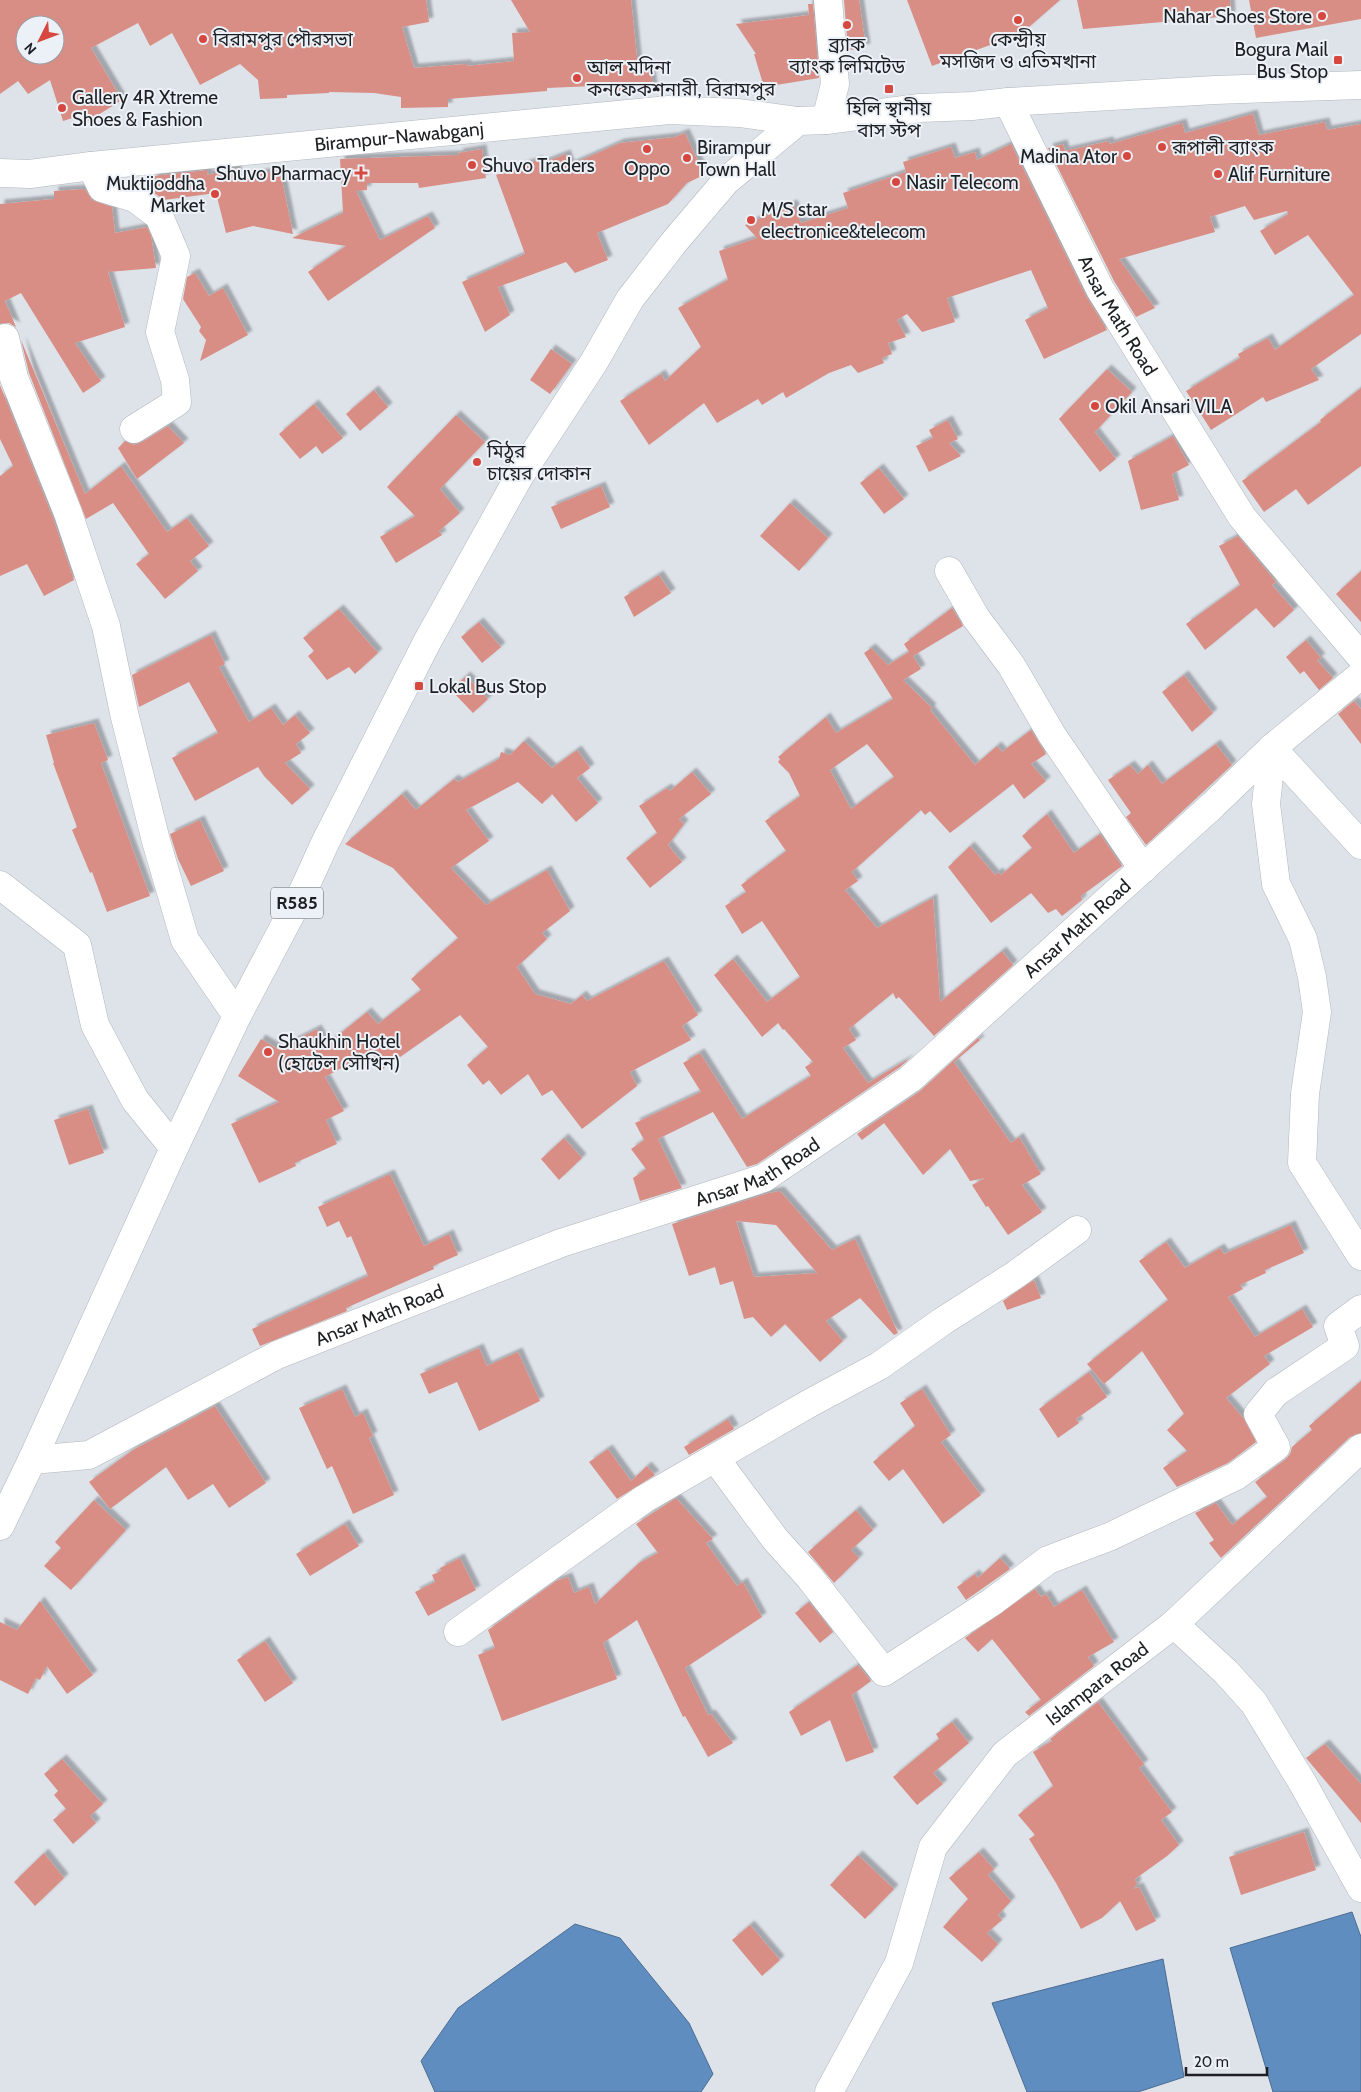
<svg xmlns="http://www.w3.org/2000/svg" width="1361" height="2092" font-family="Cabin,'Noto Sans Bengali',sans-serif">
<defs>
<filter id="shadow"><feDropShadow dx="4.5" dy="-4.5" stdDeviation="1" flood-color="#0004"/></filter>
</defs>
<rect width="100%" height="100%" fill="#dee3ea"/>
<!-- water -->
<g fill="#5f8dc0" stroke="#4b6c91">
<polygon points="1352,1912 1361,1937 1361,2092 1273,2092 1230,1948"/>
<polygon points="575,1924 620,1938 689,2023 713,2074 701,2092 435,2092 421,2061 458,2008"/>
<polygon points="1163,1959 1184,2077 1138,2092 1027,2092 992,2003"/>
</g>
<!-- building -->
<g fill="#d88e85" fill-rule="evenodd" filter="url(#shadow)">
<path d="M0,0H426L429,22L402,27L414,68L467,64V66L514,61L512,33L530,32L511,0H631L638,67L650,66L653,88L619,91L618,85L547,88V91L448,99V107L401,108V97L374,93L329,92V93L287,95V98L260,99L258,80L240,64L200,85L172,33L150,46L138,23L91,48L122,100L82,125V115L63,121L50,80L28,94L18,81L0,94ZM25,25H55V55H25Z"/>
<polygon points="844,0 859,0 866,48 848,50"/>
<polygon points="907,0 1060,0 1021,34 932,66"/>
<polygon points="1077,0 1230,0 1231,16 1083,29"/>
<polygon points="1249,0 1361,0 1361,19 1256,38"/>
<polygon points="808,4 813,4 819,78 764,87 754,54 756,54 736,24 809,15"/>
<polygon points="1253,114 1259,135 1325,122 1327,130 1361,124 1361,334 1311,369 1319,380 1266,402 1263,397 1211,430 1186,391 1240,358 1238,354 1268,338 1275,350 1354,295 1308,235 1275,255 1260,231 1288,214 1287,211 1254,220 1245,206 1210,217 1215,232 1119,259 1155,308 1136,317 1114,281 1048,148 1063,144 1065,151 1109,141 1110,144 1182,123 1185,133"/>
<polygon points="685,133 704,175 687,183 668,204 597,233 608,260 575,273 566,262 498,287 510,315 485,332 462,282 525,254 496,175 538,160 540,164 566,154 570,165 620,143 675,137"/>
<polygon points="1011,144 1086,296 1107,330 1044,359 1025,320 1048,308 1031,270 947,298 955,322 922,332 907,314 897,320 906,337 888,343 892,354 882,358 884,363 858,373 851,365 829,373 786,398 783,392 762,405 758,399 717,423 704,403 649,445 620,401 661,374 665,381 701,347 678,308 728,280 719,251 757,238 745,225 793,204 801,223 848,208 843,193 906,172 903,162 951,147 955,158 975,152 977,160"/>
<polygon points="482,149 486,178 419,188 418,183 367,183 367,190 356,191 380,240 428,216 435,228 328,301 308,272 346,246 292,238 343,213 340,159 459,155 458,153"/>
<polygon points="236,168 239,178 280,170 293,234 253,226 226,233 216,193 164,200 154,193 153,176 208,170 207,175"/>
<polygon points="85,189 92,200 112,207 115,233 147,227 151,236 156,268 108,272 125,327 75,343 101,381 83,393 21,293 5,301 16,327 9,323 0,324 0,204 54,199 54,191"/>
<polygon points="195,273 209,296 223,288 248,335 200,361 206,340 199,331 201,327 183,299 187,277"/>
<polygon points="21,340 85,494 121,466 167,532 187,518 209,546 190,561 198,571 165,599 136,564 149,554 113,503 86,519 29,373"/>
<polygon points="551,349 572,364 550,394 530,380"/>
<polygon points="1107,369 1132,392 1095,432 1116,459 1100,472 1059,419"/>
<polygon points="0,385 53,518 74,580 44,596 27,564 0,576 0,476 13,466 0,439"/>
<polygon points="1361,388 1361,466 1308,505 1296,489 1264,512 1242,481 1321,422 1320,420"/>
<polygon points="374,390 388,407 360,431 346,414"/>
<polygon points="314,404 343,438 322,454 316,446 300,459 279,434"/>
<polygon points="456,415 485,442 440,489 460,513 439,531 442,535 396,563 380,537 415,516 387,487"/>
<polygon points="948,420 958,439 949,443 961,456 929,472 916,446 933,438 929,430"/>
<polygon points="168,426 184,443 137,479 118,448 125,441 134,445 142,442"/>
<polygon points="1173,436 1189,465 1172,474 1179,500 1141,510 1128,461"/>
<polygon points="879,468 904,499 884,514 860,483"/>
<polygon points="601,486 610,507 561,529 551,507"/>
<polygon points="790,503 828,538 799,571 760,536"/>
<polygon points="1238,536 1276,582 1272,585 1294,610 1274,628 1256,608 1205,650 1186,624 1240,585 1219,546"/>
<polygon points="1361,571 1361,622 1336,594"/>
<polygon points="659,575 671,593 634,617 624,597"/>
<path d="M952,608L963,626L913,656L921,669L903,680L932,708L930,710L975,765L997,746L1002,752L1031,730L1046,754L1031,764L1046,781L1024,799L1013,784L950,833L930,811L925,815L921,810L852,872L858,881L845,890L877,928L933,898L940,1002L1002,951L1013,965L934,1036L899,997L896,999L893,993L849,1029L856,1040L843,1048L868,1083L910,1058L900,1067L757,1164L747,1167L713,1112L658,1139L682,1188L640,1201L633,1178L646,1169L631,1149L644,1140L635,1123L701,1092L683,1063L700,1053L742,1119L811,1076L805,1067L813,1062L784,1029L783,1030L778,1023L762,1037L714,975L733,959L767,1002L800,977L762,921L742,934L725,906L746,892L741,885L786,851L765,821L800,796L789,773L778,762L780,759L778,757L826,717L836,733L893,699L864,653L871,648L888,665L909,652L904,644ZM867,744L894,777L851,809L830,770Z"/>
<polygon points="339,609 378,653 355,674 349,667 327,680 308,656 314,651 303,638"/>
<polygon points="479,622 501,647 482,663 461,637"/>
<polygon points="211,635 225,664 219,667 249,722 271,708 283,725 295,715 310,733 296,744 301,753 285,763 310,789 292,805 264,776 258,767 195,801 172,758 218,733 189,682 139,707 132,675"/>
<polygon points="1306,640 1321,658 1317,660 1333,678 1319,690 1304,671 1300,674 1286,657"/>
<polygon points="1184,675 1213,713 1192,732 1162,692"/>
<polygon points="466,676 488,699 473,713 451,690"/>
<polygon points="1354,701 1361,709 1361,744 1338,714"/>
<polygon points="94,723 108,760 101,763 150,896 107,912 92,872 90,873 72,830 77,827 53,763 54,763 46,735"/>
<polygon points="524,741 552,768 577,750 590,768 577,778 598,803 576,822 552,794 542,804 518,782 466,810 489,841 451,868 486,905 547,870 570,911 542,933 547,939 517,967 535,994 571,1004 582,995 587,1001 664,961 698,1015 682,1026 691,1040 630,1072 637,1086 582,1129 552,1090 542,1096 528,1074 501,1095 489,1080 483,1085 467,1065 488,1047 460,1015 383,1069 371,1052 325,1077 344,1111 326,1120 337,1144 295,1163 296,1166 259,1183 231,1124 279,1102 238,1076 261,1039 278,1049 317,1029 326,1045 367,1012 378,1024 421,990 411,979 458,938 393,868 345,844 402,794 416,810 454,779 458,782 499,759 501,752 510,755"/>
<polygon points="1216,744 1232,765 1146,845 1126,817 1131,813 1108,780 1130,765 1138,774 1148,765 1162,784"/>
<polygon points="692,772 711,794 679,819 684,824 668,845 682,862 650,888 626,858 657,833 639,806 667,788 670,791"/>
<polygon points="1047,814 1074,853 1100,834 1122,866 1081,896 1082,900 1062,916 1056,909 1048,913 1031,893 991,923 948,867 970,846 995,875 998,872 1001,875 1032,848 1022,836"/>
<polygon points="200,820 224,871 191,886 178,859 170,834"/>
<polygon points="978,1038 980,1040 954,1062 1011,1143 1019,1137 1041,1174 1022,1185 1042,1212 1008,1235 988,1206 986,1207 972,1185 985,1178 970,1181 950,1149 923,1175 884,1123 862,1140 857,1134 919,1092"/>
<polygon points="88,1109 104,1153 69,1165 54,1120"/>
<polygon points="564,1138 582,1158 559,1180 541,1159"/>
<polygon points="390,1174 424,1246 449,1234 458,1255 433,1266 434,1269 346,1308 347,1311 260,1346 252,1329 368,1276 351,1236 347,1238 339,1221 327,1227 318,1207"/>
<path d="M780,1191L832,1250L855,1239L898,1333L894,1335L860,1298L826,1321L843,1341L820,1362L785,1324L771,1337L753,1317L744,1319L733,1281L720,1285L715,1267L689,1276L672,1224L769,1193ZM736,1221L776,1225L817,1273L754,1277Z"/>
<polygon points="1291,1225 1304,1253 1265,1270 1266,1273 1240,1285 1243,1289 1228,1297 1255,1337 1302,1309 1313,1327 1264,1356 1270,1364 1226,1398 1244,1419 1256,1442 1228,1463 1177,1487 1163,1468 1187,1451 1167,1430 1184,1414 1142,1351 1104,1384 1087,1364 1168,1300 1139,1261 1166,1242 1185,1268 1220,1248 1224,1254"/>
<polygon points="1034,1280 1041,1298 1007,1310 1003,1301"/>
<polygon points="479,1348 487,1366 518,1352 540,1401 479,1431 457,1382 429,1394 420,1374"/>
<polygon points="1089,1372 1107,1397 1076,1419 1079,1423 1058,1438 1039,1409"/>
<polygon points="1361,1381 1361,1433 1350,1437 1221,1558 1209,1543 1214,1540 1195,1513 1216,1503 1232,1525 1267,1497 1255,1482 1286,1459 1290,1454 1292,1447 1312,1430 1309,1426"/>
<polygon points="342,1389 355,1417 363,1413 373,1436 369,1438 394,1495 353,1514 332,1466 327,1469 299,1408"/>
<polygon points="922,1389 951,1435 941,1442 981,1495 943,1524 903,1469 889,1481 873,1462 915,1426 900,1403"/>
<polygon points="215,1406 266,1483 229,1508 213,1484 188,1500 166,1467 110,1509 89,1482 133,1450"/>
<polygon points="728,1419 734,1429 689,1455 684,1447"/>
<polygon points="608,1449 631,1481 647,1466 655,1475 617,1499 589,1462"/>
<polygon points="676,1498 713,1539 706,1543 737,1586 743,1582 762,1617 685,1668 708,1715 711,1714 733,1743 708,1757 685,1716 683,1717 637,1620 603,1643 617,1679 502,1721 478,1655 495,1648 488,1630 556,1581 568,1577 574,1593 589,1587 595,1604 639,1563 658,1553 636,1524"/>
<polygon points="94,1500 126,1530 71,1590 44,1566 61,1548 55,1542"/>
<polygon points="856,1510 873,1530 851,1550 859,1558 834,1583 808,1552"/>
<polygon points="345,1524 359,1546 310,1576 296,1554"/>
<polygon points="460,1558 476,1590 428,1616 415,1592 435,1582 432,1575 441,1571 440,1568"/>
<polygon points="1000,1558 1010,1569 966,1600 957,1587 975,1574 978,1578"/>
<polygon points="1035,1589 1041,1597 1046,1594 1054,1607 1082,1590 1114,1642 1088,1657 1094,1666 1029,1716 1025,1712 1041,1700 992,1639 978,1652 965,1638"/>
<polygon points="40,1601 93,1675 67,1694 47,1666 40,1680 36,1678 28,1694 0,1680 0,1622 17,1630"/>
<polygon points="809,1602 833,1632 820,1643 795,1613"/>
<polygon points="265,1641 293,1683 265,1702 237,1660"/>
<polygon points="858,1665 871,1681 852,1695 874,1752 846,1762 830,1720 801,1736 789,1712"/>
<polygon points="1098,1702 1144,1764 1139,1768 1172,1812 1161,1820 1179,1845 1167,1856 1135,1879 1137,1884 1133,1889 1139,1887 1156,1921 1136,1931 1120,1901 1102,1918 1081,1929 1056,1883 1029,1839 1035,1835 1018,1815 1053,1786 1033,1752 1052,1741 1050,1739"/>
<polygon points="952,1722 969,1743 933,1773 943,1784 917,1805 893,1777 939,1739 936,1734"/>
<polygon points="1325,1744 1361,1784 1361,1823 1306,1758"/>
<polygon points="62,1759 103,1804 90,1816 96,1823 73,1844 53,1820 66,1809 54,1795 58,1791 44,1774"/>
<polygon points="1304,1832 1316,1870 1241,1895 1229,1857"/>
<polygon points="979,1852 994,1869 988,1875 1011,1901 998,1915 1002,1920 987,1933 998,1944 982,1962 943,1927 968,1899 949,1878"/>
<polygon points="44,1853 64,1878 35,1906 14,1882"/>
<polygon points="858,1855 894,1889 865,1919 830,1885"/>
<polygon points="750,1925 780,1960 762,1976 732,1940"/>
</g>
<g fill="none" stroke-linecap="round" stroke-linejoin="round">
<!-- minor casing -->
<g stroke="#b2b7be" stroke-width="29">
<g id="minor">
<path id="s1" d="M1008,102L1100,289L1242,517L1361,657"/>
<polyline points="826,120 835,84 828,0"/>
<polyline points="91,166 102,188 135,198 159,216 176,256 160,332 175,380 177,402 134,429"/>
<polyline points="5,338 14,378 68,513 106,626 124,713 156,841 185,940 237,1016"/>
<polyline points="949,571 976,618 1011,665 1052,735 1143,869"/>
<polyline points="1272,748 1266,804 1276,884 1303,939 1312,977 1317,1012 1305,1094 1302,1163 1361,1256"/>
<polyline points="1272,748 1361,845"/>
<polyline points="0,885 77,945 95,1025 135,1100 174,1148"/>
<polyline points="715,1458 775,1539 810,1578 884,1672 992,1602 1048,1560 1109,1537 1236,1476 1276,1447 1258,1414 1276,1392 1345,1346 1338,1326 1361,1309"/>
<path id="s2" d="M32,1460L89,1455L277,1355L561,1243L764,1178L910,1079L1213,805L1272,748L1361,675"/>
<polyline points="1174,1624 1226,1672 1254,1703 1302,1782 1361,1888"/>
<polyline points="458,1632 644,1499 810,1403 879,1366 943,1321 1015,1275 1077,1230"/>
<path id="s3" d="M829,2092L899,1963L933,1847L1005,1754L1174,1624L1361,1448"/>
</g>
</g>
<!-- major casing -->
<g stroke="#b2b7be" stroke-width="29">
<g id="major">
<path id="s4" d="M0,173L30,174L91,166L669,110L739,113L798,121"/>
<polyline points="0,1526 32,1460 174,1148 237,1016 305,887 325,843 427,642 520,475 594,362 630,299 675,241 726,181 798,121 826,120 920,108 972,106 1008,102 1215,90 1361,85"/>
</g>
</g>
<!-- minor -->
<use href="#minor" stroke="#fff" stroke-width="28"/>
<!-- major -->
<use href="#major" stroke="#fff" stroke-width="28"/>
</g>
<!-- markers -->
<g fill="#d6483f" stroke="#ebf1f7" stroke-width="2">
<circle cx="1322" cy="16" r="5"/>
<circle cx="1018" cy="20" r="5"/>
<circle cx="847" cy="25" r="5"/>
<circle cx="203" cy="39" r="5"/>
<rect x="1333" y="55" width="10" height="10" rx="2.5"/>
<circle cx="577" cy="78" r="5"/>
<rect x="884" y="84" width="10" height="10" rx="2.5"/>
<circle cx="62" cy="108" r="5"/>
<circle cx="1162" cy="147" r="5"/>
<circle cx="647" cy="149" r="5"/>
<circle cx="1127" cy="156" r="5"/>
<circle cx="687" cy="158" r="5"/>
<circle cx="472" cy="165" r="5"/>
<path d="M358.5 165.5h5v5h5v5h-5v5h-5v-5h-5v-5h5z"/>
<circle cx="1218" cy="174" r="5"/>
<circle cx="896" cy="182" r="5"/>
<circle cx="215" cy="194" r="5"/>
<circle cx="751" cy="220" r="5"/>
<circle cx="1095" cy="406" r="5"/>
<circle cx="477" cy="462" r="5"/>
<rect x="414" y="681" width="10" height="10" rx="2.5"/>
<circle cx="268" cy="1052" r="5"/>
</g>
<g text-anchor="middle" stroke-width="4" stroke-linejoin="round" paint-order="stroke">
<!-- shield labels -->
<rect fill="#ebf1f7" stroke="#5b5e62" stroke-width="1" x="271" y="887.5" width="52" height="31" rx="4"/>
<g font-size="18" font-weight="bold" fill="#1d1f22">
<text x="297" y="909">R585</text>
</g>
<!-- poi labels -->
<g font-size="19" fill="#1d1f22" stroke="#ebf1f7" text-anchor="start">
<text x="1312" y="23" text-anchor="end">Nahar Shoes Store</text>
<text x="213" y="46">বিরামপুর পৌরসভা</text>
<text x="1018" y="46" text-anchor="middle">কেন্দ্রীয়<tspan x="1018" dy="22">মসজিদ ও এতিমখানা</tspan></text>
<text x="847" y="51" text-anchor="middle">ব্র্যাক<tspan x="847" dy="22">ব্যাংক লিমিটেড</tspan></text>
<text x="1328" y="56" text-anchor="end">Bogura Mail<tspan x="1328" dy="22">Bus Stop</tspan></text>
<text x="587" y="74">আল মদিনা<tspan x="587" dy="22">কনফেকশনারী, বিরামপুর</tspan></text>
<text x="72" y="104">Gallery 4R Xtreme<tspan x="72" dy="22">Shoes &amp; Fashion</tspan></text>
<text x="889" y="115" text-anchor="middle">হিলি স্থানীয়<tspan x="889" dy="22">বাস স্টপ</tspan></text>
<text x="697" y="154">Birampur<tspan x="697" dy="22">Town Hall</tspan></text>
<text x="1172" y="154">রূপালী ব্যাংক</text>
<text x="1117" y="163" text-anchor="end">Madina Ator</text>
<text x="482" y="172">Shuvo Traders</text>
<text x="647" y="175" text-anchor="middle">Oppo</text>
<text x="351" y="180" text-anchor="end">Shuvo Pharmacy</text>
<text x="1228" y="181">Alif Furniture</text>
<text x="906" y="189">Nasir Telecom</text>
<text x="205" y="190" text-anchor="end">Muktijoddha<tspan x="205" dy="22">Market</tspan></text>
<text x="761" y="216">M/S star<tspan x="761" dy="22">electronice&amp;telecom</tspan></text>
<text x="1105" y="413">Okil Ansari VILA</text>
<text x="487" y="458">মিঠুর<tspan x="487" dy="22">চায়ের দোকান</tspan></text>
<text x="429" y="693">Lokal Bus Stop</text>
<text x="278" y="1048">Shaukhin Hotel<tspan x="278" dy="22">(হোটেল সৌখিন)</tspan></text>
</g>
<!-- street labels -->
<g font-size="19" fill="#1d1f22" stroke="#ebf1f7">
<text dy="7" stroke="none"><textPath href="#s4" startOffset="401">Birampur-Nawabganj</textPath></text>
<text dy="7" stroke="none"><textPath href="#s1" startOffset="240">Ansar Math Road</textPath></text>
<text dy="7" stroke="none"><textPath href="#s2" startOffset="1190">Ansar Math Road</textPath></text>
<text dy="7" stroke="none"><textPath href="#s2" startOffset="785">Ansar Math Road</textPath></text>
<text dy="7" stroke="none"><textPath href="#s2" startOffset="380">Ansar Math Road</textPath></text>
<text dy="7" stroke="none"><textPath href="#s3" startOffset="501">Islampara Road</textPath></text>
</g>
</g>
<!-- north arrow -->
<g transform="translate(40 40) rotate(228)"><circle r="24" fill="#ebf1f7" stroke="#999da2"/>
<path d="M0-4L9 19L0 12L-9 19Z" fill="#d6483f"/>
<text y="-8" font-size="14" font-weight="bold" text-anchor="middle" fill="#1d1f22">N</text>
</g>
<!-- scale -->
<path d="M1186 2067v8h81v-8" fill="none" stroke="#1d1f22" stroke-width="2.5"/>
<text x="1194" y="2067" font-size="15" fill="#1d1f22" stroke="#ebf1f7" stroke-width="4" paint-order="stroke">20 m</text>
</svg>
